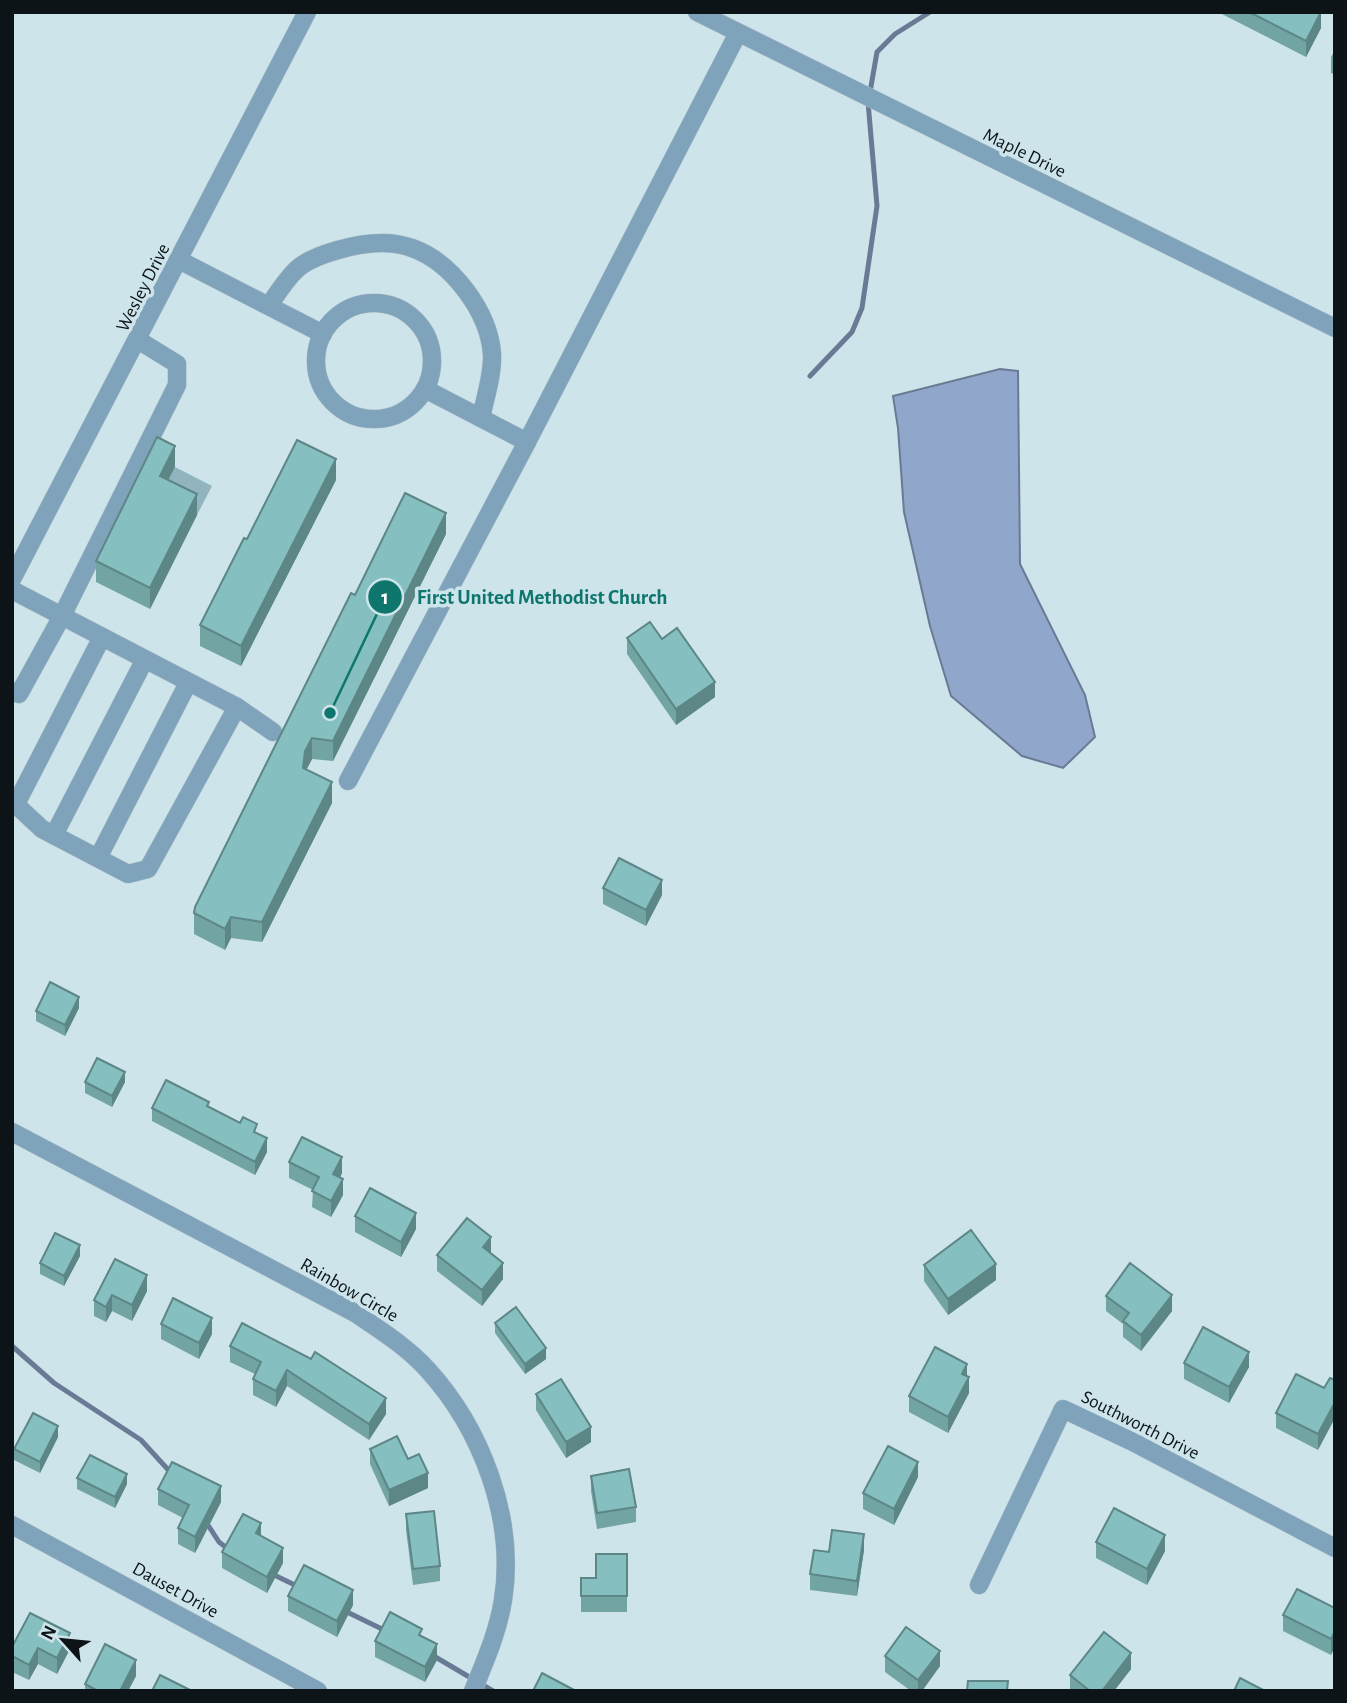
<svg xmlns="http://www.w3.org/2000/svg" width="1347" height="1703" font-family="'Alegreya Sans',sans-serif">
<rect width="100%" height="100%" fill="#cee4eb"/>
<!-- green -->
<path fill="#92b4be" d="M175,467L212,486L197,515L160,496Z"/>
<!-- water -->
<path fill="#91a6cb" stroke="#697a95" stroke-width="2" d="M1000,369L1018,371L1020,564L1085,695L1095,737L1063,768L1022,756L951,696L930,626L904,512L898,428L893,396Z"/>
<g fill="none" stroke-linecap="round" stroke-linejoin="round">
<!-- stream -->
<g stroke="#697a95" stroke-width="5">
<path d="M870,92L877,52L895,34L930,12"/>
<path d="M810,376L852,332L862,308L877,206L868,102"/>
<path d="M12,1346L54,1383L141,1440L172,1474"/>
<path d="M206,1522L219,1542L228,1549"/>
<path d="M270,1573L299,1587"/>
<path d="M345,1611L386,1631"/>
<path d="M432,1655L493,1691"/>
</g>
<!-- minor casing -->
<g stroke="#abbfc5" stroke-width="19">
<g id="minor">
<path d="M697,12L1335,328"/>
<path d="M179,260L323,334"/>
<circle cx="374" cy="361" r="58"/>
<path d="M269,305C277,294 285,281 295,271C305,260 324,254 338,250C362,243 388,239 412,248C452,262 489,312 492,354C493,375 485,398 481,418"/>
<path d="M138,340L177,364V385L62,616L237,707L273,732"/>
<path d="M425,389L527,442L738,33"/>
<path d="M12,579L307,12"/>
<path d="M12,590L62,616L19,694L12,691"/>
<path d="M348,781L527,442"/>
<path d="M12,801L42,829L128,874L148,869L237,707"/>
<path d="M16,804L102,637"/>
<path d="M54,835L144,661"/>
<path d="M98,858L188,683"/>
<path d="M12,1132L355,1313C380,1330 406,1346 427,1369C481,1428 516,1518 503,1600C498,1632 485,1661 473,1691"/>
<path d="M12,1525L318,1691"/>
<path d="M979,1585L1063,1409L1133,1442L1335,1548"/>
</g>
</g>
<!-- minor -->
<use href="#minor" stroke="#80a3bc" stroke-width="18"/>
</g>
<!-- wall -->
<g fill="#72a4a4">
<path d="M1218,12H1321V28L1306,57Z"/>
<path d="M1335,50V75L1331,73V57Z"/>
<path d="M175,467L168,480L197,515L150,609L96,582V561Z"/>
<path d="M336,480L241,666L200,646V625L247,539Z"/>
<path d="M446,534L333,761L312,759L307,769L332,803L262,942L231,938L225,950L194,934V913L355,595Z"/>
<path d="M627,638L662,639L715,697L676,725L627,654Z"/>
<path d="M603,888L662,895L646,926L603,904Z"/>
<path d="M79,1008L65,1036L36,1021V1011Z"/>
<path d="M85,1082H125L112,1107L85,1093Z"/>
<path d="M152,1108L257,1133L267,1152L255,1175L152,1121Z"/>
<path d="M289,1162L342,1173L340,1178L343,1195L331,1217L312,1207L313,1190L289,1178Z"/>
<path d="M355,1216L416,1229L401,1257L355,1232Z"/>
<path d="M491,1252L490,1253L503,1279L482,1306L437,1271V1255Z"/>
<path d="M80,1256L64,1286L40,1274V1263Z"/>
<path d="M924,1265L996,1280L948,1315L924,1281Z"/>
<path d="M147,1275V1291L132,1321L112,1311L106,1322L94,1316V1300Z"/>
<path d="M1106,1296L1172,1311L1141,1351L1123,1337V1324L1106,1311Z"/>
<path d="M495,1323L546,1359L525,1374L495,1333Z"/>
<path d="M161,1324L212,1334L199,1359L161,1339Z"/>
<path d="M230,1346L386,1414L369,1440L287,1386L276,1407L253,1395V1379L255,1374L230,1362Z"/>
<path d="M1184,1363L1249,1367L1229,1403L1184,1379Z"/>
<path d="M967,1376L969,1393L948,1433L909,1412V1396Z"/>
<path d="M1324,1388L1318,1450L1276,1428V1413Z"/>
<path d="M536,1394L591,1442L566,1458L536,1410Z"/>
<path d="M58,1437L40,1473L14,1460V1449Z"/>
<path d="M370,1449L408,1459L428,1488L389,1506L370,1464Z"/>
<path d="M591,1476L636,1507V1522L597,1529L591,1491Z"/>
<path d="M918,1477L894,1525L863,1509V1493Z"/>
<path d="M77,1478L127,1484L115,1508L77,1489Z"/>
<path d="M158,1489L221,1502L195,1553L178,1544V1528L183,1518L158,1505Z"/>
<path d="M406,1514L440,1566V1581L413,1585L406,1530Z"/>
<path d="M261,1536L283,1563L267,1593L222,1568V1552Z"/>
<path d="M1096,1542L1165,1551L1147,1585L1096,1558Z"/>
<path d="M864,1550L857,1596L810,1590V1574L829,1552Z"/>
<path d="M627,1554V1612H581V1578H596Z"/>
<path d="M288,1596L353,1605L337,1637L288,1611Z"/>
<path d="M1335,1608L1331,1655L1283,1631V1615Z"/>
<path d="M422,1637L437,1660L425,1682L375,1657V1641Z"/>
<path d="M12,1647L70,1649L57,1674L38,1664L29,1680L12,1672Z"/>
<path d="M885,1656L940,1666L922,1691H911L885,1672Z"/>
<path d="M1131,1669L1114,1691L1070,1690V1675Z"/>
<path d="M136,1676L128,1691H85V1684Z"/>
</g>
<!-- shaded-wall -->
<g fill="#5d8686">
<path d="M1321,12V28L1306,57V41Z"/>
<path d="M175,446V467L160,496V476Z"/>
<path d="M336,459V480L241,666V646Z"/>
<path d="M197,494V515L150,609V588Z"/>
<path d="M446,513V534L333,761V741Z"/>
<path d="M715,682V697L676,725V709Z"/>
<path d="M312,738V759L305,772L303,768L305,751Z"/>
<path d="M332,782V803L262,942V922Z"/>
<path d="M662,880V895L646,926V910Z"/>
<path d="M231,917V938L225,950V929Z"/>
<path d="M79,997V1008L65,1036V1025Z"/>
<path d="M125,1072V1082L112,1107V1096Z"/>
<path d="M267,1138V1152L255,1175V1162Z"/>
<path d="M342,1157V1173L333,1190V1174Z"/>
<path d="M343,1179V1195L331,1217V1201Z"/>
<path d="M416,1213V1229L401,1257V1242Z"/>
<path d="M491,1237V1252L483,1263V1247Z"/>
<path d="M80,1245V1256L64,1286V1276Z"/>
<path d="M503,1263V1279L482,1306V1290Z"/>
<path d="M996,1264V1280L948,1315V1299Z"/>
<path d="M147,1275V1291L132,1321V1305Z"/>
<path d="M112,1295V1311L106,1322V1307Z"/>
<path d="M1172,1295V1311L1141,1351V1335Z"/>
<path d="M212,1318V1334L199,1359V1343Z"/>
<path d="M546,1348V1359L525,1374V1364Z"/>
<path d="M1249,1352V1367L1229,1403V1387Z"/>
<path d="M967,1364V1380L962,1374Z"/>
<path d="M287,1370V1386L276,1407V1391Z"/>
<path d="M969,1377V1393L948,1433V1417Z"/>
<path d="M386,1398V1414L369,1440V1424Z"/>
<path d="M1335,1402V1418L1318,1450V1434Z"/>
<path d="M58,1426V1437L40,1473V1462Z"/>
<path d="M591,1427V1442L566,1458V1442Z"/>
<path d="M918,1462V1477L894,1525V1509Z"/>
<path d="M428,1473V1488L389,1506V1490Z"/>
<path d="M127,1474V1484L115,1508V1497Z"/>
<path d="M221,1486V1502L195,1553V1537Z"/>
<path d="M261,1523V1539L256,1533Z"/>
<path d="M864,1534V1550L857,1596V1581Z"/>
<path d="M1165,1535V1551L1147,1585V1569Z"/>
<path d="M283,1548V1563L267,1593V1577Z"/>
<path d="M353,1590V1605L337,1637V1621Z"/>
<path d="M1335,1631V1647L1331,1655V1639Z"/>
<path d="M70,1633V1649L57,1674V1658Z"/>
<path d="M437,1644V1660L425,1682V1667Z"/>
<path d="M38,1648V1664L29,1680V1665Z"/>
<path d="M940,1651V1666L922,1691H918V1680Z"/>
<path d="M1131,1653V1669L1114,1691H1102Z"/>
<path d="M136,1660V1676L128,1691H120Z"/>
</g>
<!-- building -->
<g fill="#85bfbf" stroke="#5d8686" stroke-width="2">
<path d="M1249,12H1321L1306,41Z"/>
<path d="M157,437L175,446L160,476L197,494L150,588L96,561Z"/>
<path d="M297,440L336,459L241,646L200,625L244,538L247,539Z"/>
<path d="M405,493L446,513L333,741L312,738L305,751L303,768L332,782L262,922L231,917L225,929L194,913L195,907L351,593L355,595Z"/>
<path d="M650,622L662,639L677,628L715,682L676,709L627,638Z"/>
<path d="M619,858L662,880L646,910L603,888Z"/>
<path d="M50,982L79,997L65,1025L36,1011Z"/>
<path d="M97,1058L125,1072L112,1096L85,1082Z"/>
<path d="M166,1080L209,1102L207,1106L240,1123L243,1117L257,1124L254,1132L267,1138L255,1162L152,1108Z"/>
<path d="M302,1137L342,1157L333,1174L343,1179L331,1201L312,1191L319,1177L289,1162Z"/>
<path d="M370,1188L416,1213L401,1242L355,1216Z"/>
<path d="M467,1218L491,1237L483,1247L503,1263L482,1290L437,1255Z"/>
<path d="M971,1230L996,1264L948,1299L924,1265Z"/>
<path d="M55,1233L80,1245L64,1276L40,1263Z"/>
<path d="M115,1259L147,1275L132,1305L112,1295L106,1307L94,1300Z"/>
<path d="M1130,1263L1172,1295L1141,1335L1123,1321L1129,1313L1106,1296Z"/>
<path d="M173,1298L212,1318L199,1343L161,1324Z"/>
<path d="M516,1307L546,1348L525,1364L495,1323Z"/>
<path d="M242,1323L311,1359L315,1352L386,1398L369,1424L287,1370L276,1391L253,1379L261,1362L230,1346Z"/>
<path d="M1203,1327L1249,1352L1229,1387L1184,1363Z"/>
<path d="M935,1347L967,1364L962,1374L969,1377L948,1417L909,1396Z"/>
<path d="M1296,1374L1324,1388L1330,1378L1335,1380V1402L1318,1434L1276,1413Z"/>
<path d="M561,1379L591,1427L566,1442L536,1394Z"/>
<path d="M33,1413L58,1426L40,1462L14,1449Z"/>
<path d="M397,1436L408,1459L419,1454L428,1473L389,1490L370,1449Z"/>
<path d="M888,1446L918,1462L894,1509L863,1493Z"/>
<path d="M90,1455L127,1474L115,1497L77,1478Z"/>
<path d="M172,1462L221,1486L195,1537L178,1528L189,1505L158,1489Z"/>
<path d="M629,1469L636,1507L597,1513L591,1476Z"/>
<path d="M1114,1508L1165,1535L1147,1569L1096,1542Z"/>
<path d="M434,1511L440,1566L413,1569L406,1514Z"/>
<path d="M243,1514L261,1523L256,1533L283,1548L267,1577L222,1552Z"/>
<path d="M832,1530L864,1534L857,1581L810,1574L814,1550L829,1552Z"/>
<path d="M596,1554H627V1596H581V1578H596Z"/>
<path d="M304,1565L353,1590L337,1621L288,1596Z"/>
<path d="M1297,1589L1335,1608V1631L1331,1639L1283,1615Z"/>
<path d="M390,1612L422,1629L419,1635L437,1644L425,1667L375,1641Z"/>
<path d="M30,1613L70,1633L57,1658L38,1648L29,1665L12,1656V1647Z"/>
<path d="M906,1627L940,1651L918,1680L885,1656Z"/>
<path d="M1104,1632L1131,1653L1102,1691H1090L1070,1675Z"/>
<path d="M105,1644L136,1660L120,1691H98L85,1684Z"/>
<path d="M542,1673L576,1691H533Z"/>
<path d="M160,1675L192,1691H152Z"/>
<path d="M1240,1678L1265,1691H1234Z"/>
<path d="M968,1681H1008L1007,1691H967Z"/>
</g>
<g text-anchor="middle" stroke-width="7" stroke-linejoin="round" paint-order="stroke">
<!-- street labels -->
<g font-size="19" fill="#0c1417" stroke="#cee4eb">
<text transform="translate(1025 152) rotate(26)" y="7">Maple Drive</text>
<text transform="translate(142 287) rotate(-63)" y="7">Wesley Drive</text>
<text transform="translate(350 1289) rotate(30)" y="7">Rainbow Circle</text>
<text transform="translate(1141 1424) rotate(27)" y="7">Southworth Drive</text>
<text transform="translate(176 1589) rotate(29)" y="7">Dauset Drive</text>
</g>
</g>
<!-- callouts -->
<path fill="none" stroke="#0f766e" stroke-width="2.5" d="M330 713L385 597"/>
<g fill="#0f766e" stroke="#cee4eb" stroke-width="2.5">
<circle cx="330" cy="713" r="7"/>
<circle cx="385" cy="597" r="18"/>
</g>
<g font-size="21" text-anchor="middle" font-weight="bold" fill="#fff">
<text x="385" y="604">1</text>
</g>
<g font-size="21" text-anchor="middle" font-weight="bold" fill="#0f766e" stroke="#cee4eb" stroke-width="7" stroke-linejoin="round" paint-order="stroke">
<text x="542" y="604">First United Methodist Church</text>
</g>
<!-- border -->
<rect width="1347" height="1703" fill="none" stroke="#0c1417" stroke-width="28"/>
<!-- north arrow -->
<g transform="translate(63 1640) rotate(297)" stroke="#cee4eb" stroke-width="5" paint-order="stroke">
<path d="M0-5L12 26L0 18L-12 26Z" fill="#0c1417"/>
<text y="-10" font-size="19" font-weight="bold" text-anchor="middle" fill="#0c1417">N</text>
</g>
</svg>
